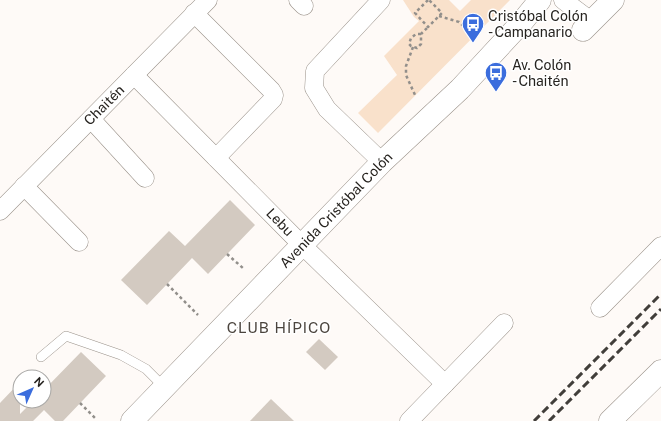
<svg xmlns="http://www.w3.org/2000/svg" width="661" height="421" font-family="'Public Sans',sans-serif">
<rect width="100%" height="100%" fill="#fefaf7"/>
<!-- green -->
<path fill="#f9e1cb" d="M403,0H449L460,11L471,0H510L378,133L358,113L397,75L384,56L419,21L414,17Z"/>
<!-- building -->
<g fill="#d3cac1">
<path d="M230,200L255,225L208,274L192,258L147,305L121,280L169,231L185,246Z"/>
<path d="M319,339L338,357L325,370L306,352Z"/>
<path d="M81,352L106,376L63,421H55L44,410L33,421H0V403L20,382V414L33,401H44V390Z"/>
<path d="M271,399L294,421H250Z"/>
</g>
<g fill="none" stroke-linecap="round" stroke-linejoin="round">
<!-- lane casing -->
<g stroke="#9a928a" stroke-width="10">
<path id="lane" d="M41,357L66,336L121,355L146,369L165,388"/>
</g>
<!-- street casing -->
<g stroke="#9a928a" stroke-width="19">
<g id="street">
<path d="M298,0L304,6"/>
<path d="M381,0L315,71L314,88L327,109L382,162"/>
<path d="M563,0L591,21"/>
<path d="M194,13L271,90L274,95L273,99L216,158"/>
<path d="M134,75L302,245L445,384"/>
<path d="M91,119L145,178"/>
<path d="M24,186L79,242"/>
<path d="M0,211L208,0"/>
<path d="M600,308L661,246"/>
<path d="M409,421L504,323"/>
</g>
</g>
<!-- secondary casing -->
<g stroke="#9a928a" stroke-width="23">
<path id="secondary" d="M610,421L661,371"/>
</g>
<!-- primary casing -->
<g stroke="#9a928a" stroke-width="23">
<g id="primary">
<path d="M583,30L613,0"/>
<path d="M132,421L382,162L460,89L522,22L540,0"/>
</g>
</g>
<!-- path -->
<g stroke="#928f8b" stroke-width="2.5" stroke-dasharray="3 3" stroke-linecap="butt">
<path d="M428,0L415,13L428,27L442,13L429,0"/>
<path d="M439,16L459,22L474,36"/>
<path d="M421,34H416L411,38L409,44L411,46L417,48L421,44V34L428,27"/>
<path d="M413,47L406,66V75L415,95"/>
<path d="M227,254L244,269"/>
<path d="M167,284L198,315"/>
<path d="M80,403L96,419"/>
</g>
<!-- lane -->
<use href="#lane" stroke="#fff" stroke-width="9"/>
<!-- street -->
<use href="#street" stroke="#fff" stroke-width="18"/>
<!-- secondary -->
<use href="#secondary" stroke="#fff" stroke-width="22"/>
<!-- primary -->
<use href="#primary" stroke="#fff" stroke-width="22"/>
<!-- rail -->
<g stroke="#413e3a" stroke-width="3" stroke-dasharray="8 4" stroke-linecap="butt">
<path d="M534,421L661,294"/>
<path d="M549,421L661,309"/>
</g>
</g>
<!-- icons -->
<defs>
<g id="bus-pin" transform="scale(1.15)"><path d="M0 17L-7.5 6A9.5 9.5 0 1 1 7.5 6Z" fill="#3b6ddd" stroke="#fff"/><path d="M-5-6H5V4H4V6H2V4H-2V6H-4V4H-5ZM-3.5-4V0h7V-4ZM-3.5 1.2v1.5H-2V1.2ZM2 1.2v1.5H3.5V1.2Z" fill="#fff"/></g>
</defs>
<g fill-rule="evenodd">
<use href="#bus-pin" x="473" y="24"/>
<use href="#bus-pin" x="496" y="73"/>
</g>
<g text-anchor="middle" stroke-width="3" stroke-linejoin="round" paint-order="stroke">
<!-- poi labels -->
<g font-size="14" fill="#26231f" stroke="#fff" text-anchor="start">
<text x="488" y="21">Cristóbal Colón<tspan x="488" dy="16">- Campanario</tspan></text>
<text x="512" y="70">Av. Colón<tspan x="512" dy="16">- Chaitén</tspan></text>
</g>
<!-- street labels -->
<g font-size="14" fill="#26231f" stroke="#fff">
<text transform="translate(104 105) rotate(-45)" y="5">Chaitén</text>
<text transform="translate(336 210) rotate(-46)" y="5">Avenida Cristóbal Colón</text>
<text transform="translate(280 222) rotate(46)" y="5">Lebu</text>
</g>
<!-- neighbourhood labels -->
<g font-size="15" letter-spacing="1" fill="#4b443d" stroke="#fff">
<text x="279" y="333">CLUB HÍPICO</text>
</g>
</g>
<!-- north arrow -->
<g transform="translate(32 389) rotate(45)"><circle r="19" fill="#ffffff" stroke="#a8a7a5"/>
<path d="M0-3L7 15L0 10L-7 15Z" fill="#3b6ddd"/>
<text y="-6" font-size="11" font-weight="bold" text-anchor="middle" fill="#26231f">N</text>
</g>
</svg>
